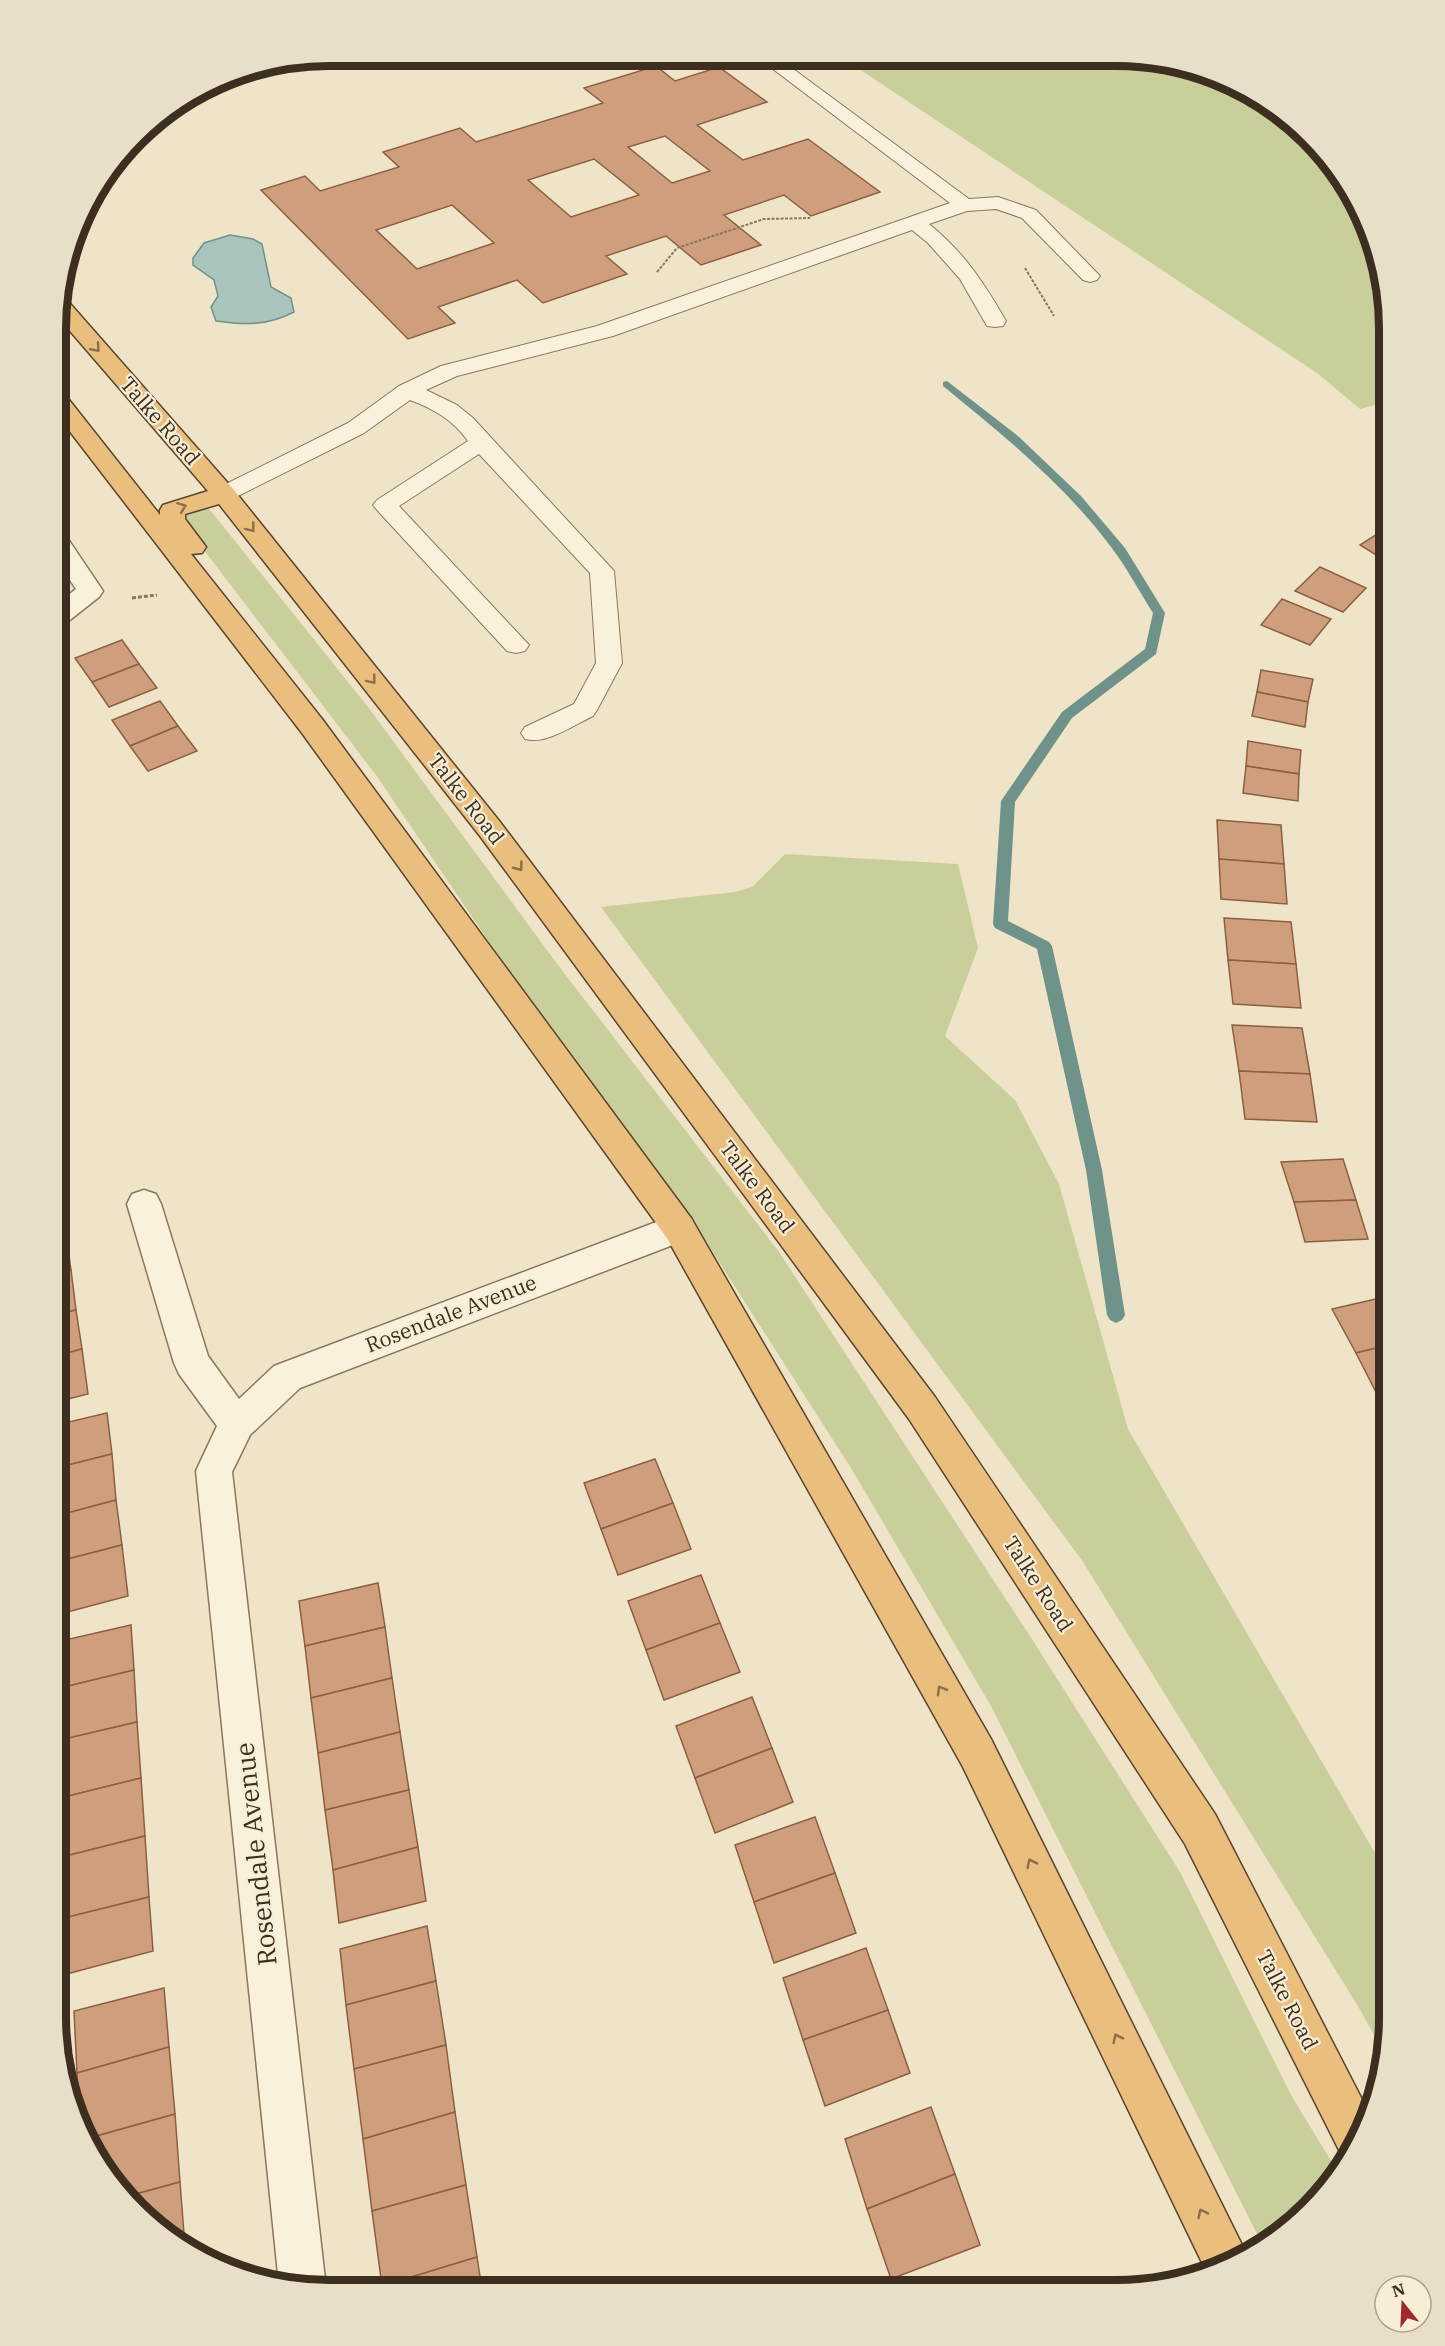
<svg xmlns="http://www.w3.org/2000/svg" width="1445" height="2346" font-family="'IBM Plex Serif',serif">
<rect width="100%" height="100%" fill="#f0e4c8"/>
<!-- green -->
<g fill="#c9cf9b">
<path d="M841,57L1152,58L1221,76L1283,112L1333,163L1369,224L1389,329V401L1360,409L1317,373Z"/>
<path d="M206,505L368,707L558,965L779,1252L1028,1633L1180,1872L1291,2095L1339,2174L1333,2183L1282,2234L1263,2246L991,1706L851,1468L691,1218L506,967L376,775L177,515Z"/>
<path d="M785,854L958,864L978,948L945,1036L1015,1100L1059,1184L1128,1429L1389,1877V2036L1385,2055L1359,2008L1083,1562L601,907L735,892L752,887Z"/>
</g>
<!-- water -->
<path fill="#a9c4bc" stroke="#6f938a" stroke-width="1.5" d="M230,235L253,239L262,244L271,287L291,298L294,312C267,326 245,325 216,321L211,307L218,296L214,280L193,265V258L204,243Z"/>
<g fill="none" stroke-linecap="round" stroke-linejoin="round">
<!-- stream -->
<path fill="#6f938a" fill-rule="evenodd" d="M947,381L1018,436L1081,496L1125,548L1165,613L1156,654L1072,718L1015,802L1008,921L1049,942L1052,946L1102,1170L1125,1315L1122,1320L1116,1323L1110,1320L1107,1315L1086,1170L1037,949L995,928L993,924L1001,801L1062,712L1145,649L1153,613C1139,591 1127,568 1111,547C1065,485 1003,435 943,386V382Z"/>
</g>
<!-- building -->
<g fill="#cf9f7d" stroke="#8d5f41" stroke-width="1.5" fill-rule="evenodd">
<path d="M656,66L675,81L719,67L767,102L697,125L743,160L808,139L880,192L811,216L784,195L724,215L761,245L701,265L666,236L606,256L627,274L543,303L517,280L438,307L455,323L408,339L261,190L305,176L320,191L399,167L383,152L460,128L476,142L603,103L584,88ZM665,136L710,171L672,183L628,147ZM594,159L639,195L571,217L528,180ZM452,205L494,243L417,269L376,230Z"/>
<path d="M1380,532L1389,537V563L1360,545Z"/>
<path d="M1320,567L1366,588L1343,612L1295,591Z"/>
<path d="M1282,599L1331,619L1310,645L1261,625Z"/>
<path d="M122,640L139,664L92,682L75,658Z"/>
<path d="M139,664L157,688L109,707L92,682Z"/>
<path d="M1261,670L1313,679L1308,702L1257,692Z"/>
<path d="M1257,692L1308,702L1305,727L1252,716Z"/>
<path d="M160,701L178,726L130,746L112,720Z"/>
<path d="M178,726L197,751L148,771L130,746Z"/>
<path d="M1248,741L1301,750L1299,774L1246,766Z"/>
<path d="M1246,766L1299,774L1298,801L1243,793Z"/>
<path d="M1217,820L1281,825L1284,864L1219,859Z"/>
<path d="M1219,859L1284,864L1287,904L1221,899Z"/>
<path d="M1224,918L1291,922L1296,964L1228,960Z"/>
<path d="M1228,960L1296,964L1301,1008L1233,1004Z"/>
<path d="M1232,1025L1302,1028L1310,1074L1239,1071Z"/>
<path d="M1239,1071L1310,1074L1317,1122L1245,1119Z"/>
<path d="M1343,1159L1356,1200L1294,1202L1281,1162Z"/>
<path d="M1356,1200L1368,1239L1305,1242L1294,1202Z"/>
<path d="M66,1234L71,1270L56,1274L57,1236Z"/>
<path d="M71,1270L76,1310L56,1315V1274Z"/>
<path d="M1389,1296V1345L1356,1353L1332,1309Z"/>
<path d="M76,1310L82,1349L56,1356V1315Z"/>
<path d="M1389,1345V1393L1378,1396L1356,1353Z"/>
<path d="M82,1349L88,1394L56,1402V1356Z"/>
<path d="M107,1413L112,1454L56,1468V1425Z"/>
<path d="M112,1454L116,1500L56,1516V1468Z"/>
<path d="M655,1459L673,1503L601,1529L584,1483Z"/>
<path d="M116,1500L122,1545L56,1562V1516Z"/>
<path d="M673,1503L691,1549L618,1575L601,1529Z"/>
<path d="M122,1545L128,1596L56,1615V1562Z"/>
<path d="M701,1575L720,1623L646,1650L628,1601Z"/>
<path d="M378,1583L385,1627L305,1646L299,1601Z"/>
<path d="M720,1623L740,1672L664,1700L646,1650Z"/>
<path d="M131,1625L134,1670L56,1689V1642Z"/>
<path d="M385,1627L392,1678L311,1698L305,1646Z"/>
<path d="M134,1670L137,1722L56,1741V1689Z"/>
<path d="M392,1678L400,1732L318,1753L311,1698Z"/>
<path d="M752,1697L772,1748L695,1778L676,1726Z"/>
<path d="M137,1722L141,1778L56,1799V1741Z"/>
<path d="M400,1732L409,1790L325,1810L318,1753Z"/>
<path d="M772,1748L793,1802L715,1833L695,1778Z"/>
<path d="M141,1778L145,1836L58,1858L56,1799Z"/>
<path d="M409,1790L418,1847L333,1870L325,1810Z"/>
<path d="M815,1817L835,1873L754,1902L735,1845Z"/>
<path d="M145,1836L149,1897L60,1919L58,1858Z"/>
<path d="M418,1847L426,1901L339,1923L333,1870Z"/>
<path d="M835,1873L856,1933L774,1963L754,1902Z"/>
<path d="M149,1897L153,1951L63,1975L60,1919Z"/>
<path d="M427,1926L436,1981L346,2005L340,1949Z"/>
<path d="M866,1948L888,2010L803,2040L783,1978Z"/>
<path d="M436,1981L446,2045L354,2069L346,2005Z"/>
<path d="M164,1988L169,2047L77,2073L74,2011Z"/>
<path d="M888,2010L910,2073L825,2106L803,2040Z"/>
<path d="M446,2045L455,2112L363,2139L354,2069Z"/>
<path d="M169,2047L175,2114L86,2139L80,2128L77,2073Z"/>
<path d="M931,2107L955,2174L867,2209L845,2139Z"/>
<path d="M455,2112L466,2185L372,2211L363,2139Z"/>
<path d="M175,2114L180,2182L125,2197L112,2184L86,2139Z"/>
<path d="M955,2174L980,2245L891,2279L867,2209Z"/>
<path d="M180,2182L185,2247L163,2234L125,2197Z"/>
<path d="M466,2185L477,2257L382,2286L372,2211Z"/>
<path d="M477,2257L482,2289L382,2288V2286Z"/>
</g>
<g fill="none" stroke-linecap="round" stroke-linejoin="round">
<!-- service casing -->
<g stroke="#8d765c" stroke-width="2">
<path id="service" d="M757,57H777L969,199L998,197L1036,210L1100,276L1097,280L1090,282L1083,280L1022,218L996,209L967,211L929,224C964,252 984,283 1006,321L1003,326L995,327L987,326L960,279L928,243L912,230L613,336L457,376L426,390L457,405L473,418L614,571L622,663L597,710L593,716C574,725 546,745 525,739L521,733L525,727L574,704L596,663L590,573L479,454L399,506L529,645L525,651L516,653L507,651L377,510L373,505L377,500L468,441C453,420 434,409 410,400L364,433L232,499L224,501L216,499L212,494L216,489L348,423L399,386L441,366L597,326L950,203Z"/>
</g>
<!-- minor casing -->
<g stroke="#8d765c" stroke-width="3">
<g id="minor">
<path d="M57,534L66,536L103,591L99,597L66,623L57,625V604L76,589L57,561Z"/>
<path d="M144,1190L156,1194L161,1204L208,1356L239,1399L274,1366L667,1218L679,1214L691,1218L696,1228L691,1238L300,1388L250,1435L232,1472L326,2288H293L279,2284L196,1471L217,1426L179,1374L174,1363L127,1204L132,1194Z"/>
</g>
</g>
<!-- trunk casing -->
<g stroke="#5b4430" stroke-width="3">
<path id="trunk" d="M58,297L66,299L233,489L500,822L935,1397L1215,1814L1370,2115L1348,2157L1341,2154L1185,1844L909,1419L480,836L219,504L185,514V519L206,547L202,553L191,554L322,719L691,1218L991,1739L1247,2255L1221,2270L1207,2273L963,1767L667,1238L302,733L58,416V394L66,396L160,515V510L163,505L208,491L58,317Z"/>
</g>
<!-- path-far1 -->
<g stroke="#8d765c" stroke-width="2" stroke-dasharray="3 1.5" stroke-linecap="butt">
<path d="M1025,268L1054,316"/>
<path d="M657,272L677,248L764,219L810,218"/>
</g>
<!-- path -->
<path stroke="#8d765c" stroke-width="3" stroke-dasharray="4 2" stroke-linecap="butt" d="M132,598L157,595"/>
<!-- service -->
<use href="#service" fill="#faf1dc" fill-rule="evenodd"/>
<!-- minor -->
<use href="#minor" fill="#faf1dc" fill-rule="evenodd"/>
<!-- trunk -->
<use href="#trunk" fill="#eabe7c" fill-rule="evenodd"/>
</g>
<!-- one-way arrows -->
<defs><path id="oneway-chevron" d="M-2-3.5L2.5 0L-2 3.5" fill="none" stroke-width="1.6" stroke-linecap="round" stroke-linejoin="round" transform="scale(1.5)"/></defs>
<g stroke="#8b6f49">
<use href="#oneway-chevron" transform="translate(96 348) rotate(49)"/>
<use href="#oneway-chevron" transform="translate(182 507) rotate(-21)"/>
<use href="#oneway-chevron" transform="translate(251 528) rotate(52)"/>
<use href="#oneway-chevron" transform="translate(372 680) rotate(52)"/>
<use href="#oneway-chevron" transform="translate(519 867) rotate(53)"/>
<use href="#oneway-chevron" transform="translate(941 1690) rotate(-120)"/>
<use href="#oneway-chevron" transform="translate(1031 1863) rotate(-116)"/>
<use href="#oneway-chevron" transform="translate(1117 2038) rotate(-116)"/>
<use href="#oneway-chevron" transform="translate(1202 2213) rotate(-116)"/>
</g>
<g text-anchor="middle" stroke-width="4.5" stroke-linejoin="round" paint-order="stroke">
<!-- street labels -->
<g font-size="21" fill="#3d2e20" stroke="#f7eed8">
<text transform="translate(160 421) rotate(49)" y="7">Talke Road</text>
<text transform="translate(466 799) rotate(52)" y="7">Talke Road</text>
<text transform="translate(757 1187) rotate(53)" y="7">Talke Road</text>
<text transform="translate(451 1314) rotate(-21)" y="7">Rosendale Avenue</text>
<text transform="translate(1038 1584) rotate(57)" y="7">Talke Road</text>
<text transform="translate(1287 2000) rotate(63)" y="7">Talke Road</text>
</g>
<!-- near-street labels -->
<g font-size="26" fill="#3d2e20" stroke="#f7eed8">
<text transform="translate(256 1854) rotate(-96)" y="9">Rosendale Avenue</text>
</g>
</g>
<!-- crop -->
<path d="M0 0H1445V2346H0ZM329 66H1116A263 263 0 0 1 1379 329V2017A263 263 0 0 1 1116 2280H329A263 263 0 0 1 66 2017V329A263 263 0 0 1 329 66Z" fill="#e8dfc9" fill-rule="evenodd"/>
<path fill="none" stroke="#3d2e20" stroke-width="8" d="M329 66H1116A263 263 0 0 1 1379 329V2017A263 263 0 0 1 1116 2280H329A263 263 0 0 1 66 2017V329A263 263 0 0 1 329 66Z"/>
<!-- north arrow -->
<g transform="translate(1403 2304) rotate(342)"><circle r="28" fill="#f7eed8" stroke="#ada18e" stroke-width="1.5"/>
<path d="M0-4.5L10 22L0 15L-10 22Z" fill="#9e2a2b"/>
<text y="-9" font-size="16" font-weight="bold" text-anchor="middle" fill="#3d2e20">N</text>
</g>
</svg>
